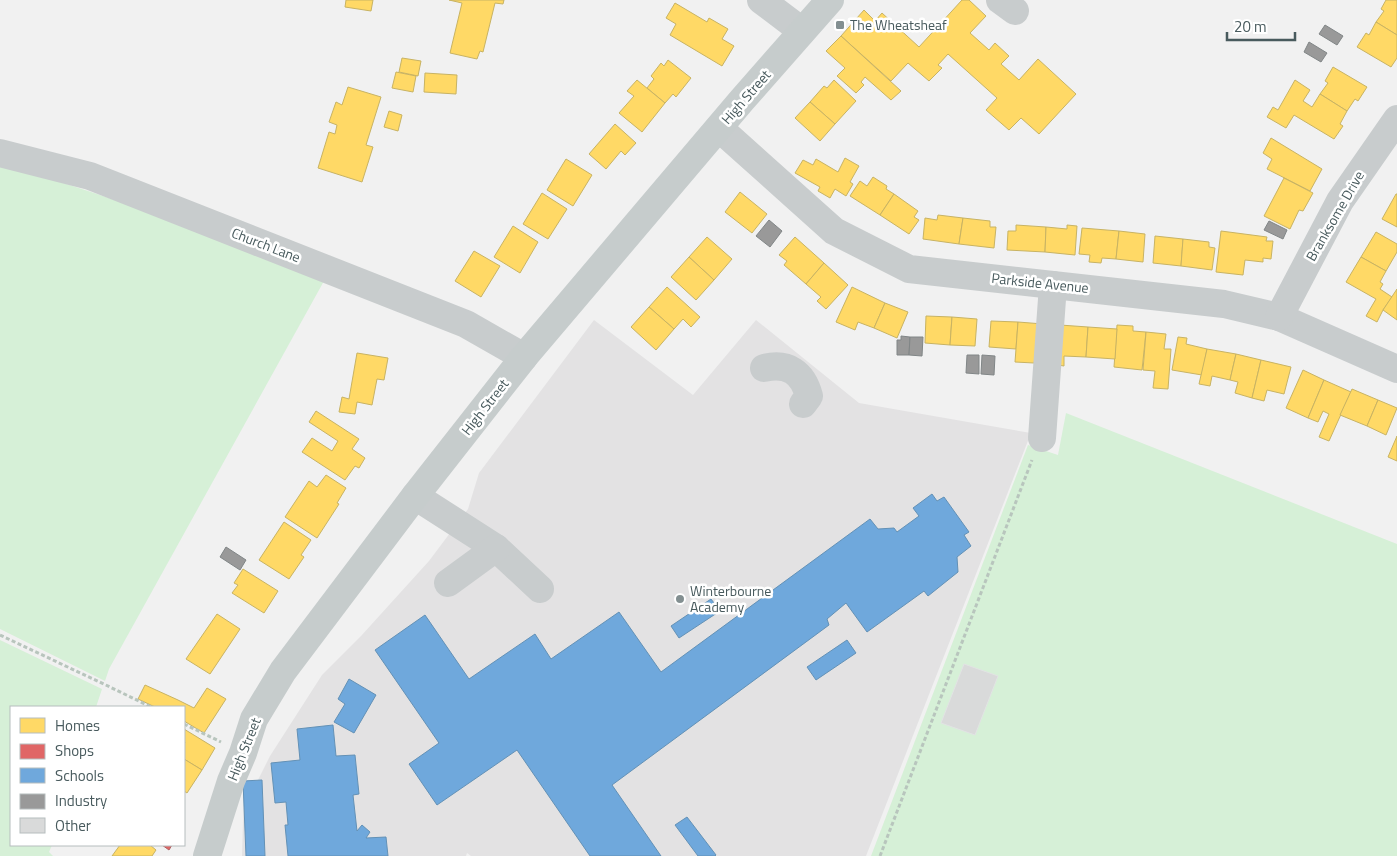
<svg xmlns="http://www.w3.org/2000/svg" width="1397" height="856" font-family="'Titillium Web',sans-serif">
<rect width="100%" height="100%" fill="#f1f1f1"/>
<!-- education -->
<path fill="#e3e2e3" d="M594,320L693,395L756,320L859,403L1031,433L866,856H471L467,853L466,856H242L244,786L258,780L270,756L322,675L361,636L429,561L468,509L479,473Z"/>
<!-- green -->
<g fill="#d6f0d7">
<path d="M0,165C111,193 217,239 324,281L109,669L105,681L0,629Z"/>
<path d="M1066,413L1397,544V856H871L1028,445L1058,455Z"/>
<path d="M0,640L102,689L96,707H11V845H52L49,852L53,856H0Z"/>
</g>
<!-- homes -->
<g fill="#ffd966" stroke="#c8b363">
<path d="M346,0H373L371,11L345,7Z"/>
<path d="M449,0H504L503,4L495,3L483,52L480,51L477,59L450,53L462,3Z"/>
<path d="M962,0H969L986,16L970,33L989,50L995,43L1009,56L1001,64L1019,80L1038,59L1076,94L1039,134L1021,118L1009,130L986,110L997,98L948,54L938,65L942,68L929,81L908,63L891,81L841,36L864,10L875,21L882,13L919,47Z"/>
<path d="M1386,0H1397V35L1376,22L1384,11L1381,9Z"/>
<path d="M675,3L707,22L709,18L728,29L722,39L734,46L722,66L670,35L676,24L666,18Z"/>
<path d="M1376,22L1397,35V58L1391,67L1357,47L1366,33L1369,35Z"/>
<path d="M841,36L901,91L891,100L865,77L861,82L864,85L856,93L837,76L845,68L826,51Z"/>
<path d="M402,58L421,61L418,76L399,72Z"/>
<path d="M668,60L691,78L676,97L673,94L665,103L647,88L654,79L651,76L661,63L664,66Z"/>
<path d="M1333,67L1367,87L1358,101L1355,99L1347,111L1320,94L1328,83L1325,81Z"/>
<path d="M396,72L416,76L413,92L392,88Z"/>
<path d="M425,73L457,75L456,94L424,92Z"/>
<path d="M637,80L665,103L642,132L619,113L634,96L627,91Z"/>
<path d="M834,80L856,101L835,124L810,102L824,86L827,88Z"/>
<path d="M1295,80L1310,90L1303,101L1312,107L1320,94L1347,111L1340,124L1343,126L1334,139L1294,115L1286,128L1267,117L1273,107L1278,110Z"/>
<path d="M348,87L381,97L366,145L373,147L362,182L318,168L329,132L335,134L337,125L329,122L336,102L342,105Z"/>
<path d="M810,102L835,124L820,141L795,118Z"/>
<path d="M389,111L402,115L398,131L384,127Z"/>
<path d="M615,124L636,143L625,155L621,151L606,169L589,154Z"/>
<path d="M1271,138L1322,169L1310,191L1267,169L1272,159L1263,153Z"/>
<path d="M845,158L859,166L850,182L853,184L846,196L835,189L830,198L818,191L820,187L795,173L803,160L813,165L816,159L838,172Z"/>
<path d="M566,159L592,175L573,206L547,190Z"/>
<path d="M873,177L887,186L886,189L894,194L880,215L850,196L860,181L867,186Z"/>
<path d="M1284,178L1313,193L1303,211L1299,210L1290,229L1264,216Z"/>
<path d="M740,192L767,214L752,233L725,212Z"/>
<path d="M542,193L567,209L548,239L523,224Z"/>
<path d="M894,194L918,211L914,217L919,220L909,234L880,215Z"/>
<path d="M1396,194H1397V227L1382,219Z"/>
<path d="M938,215L963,218L959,244L923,239L925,218L937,220Z"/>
<path d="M963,218L990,221V227H996L994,248L959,244Z"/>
<path d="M1016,225L1046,227L1045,252L1007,250L1008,231H1016Z"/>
<path d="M1067,225L1077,226L1075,255L1045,252L1046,227L1067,229Z"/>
<path d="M513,226L538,242L520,273L494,257Z"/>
<path d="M1082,228L1119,231L1116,259L1102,258L1101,263L1089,262L1090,255L1079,254Z"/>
<path d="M1119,231L1145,234L1143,262L1116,259Z"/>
<path d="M1221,231L1267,237L1266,241H1273L1271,259L1263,258V262L1245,260L1243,275L1216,272Z"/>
<path d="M1376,232L1397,244V252L1386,271L1361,257Z"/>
<path d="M1155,236L1183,239L1181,266L1153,263Z"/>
<path d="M707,237L732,259L714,280L689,257Z"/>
<path d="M795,237L824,263L806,284L784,265L787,261L779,255Z"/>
<path d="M1183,239L1209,242V247L1215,248L1212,270L1181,266Z"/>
<path d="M474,251L500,266L481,297L455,281Z"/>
<path d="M689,257L714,280L696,300L671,277Z"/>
<path d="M1361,257L1386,271L1380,282L1383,284L1380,289L1392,297L1383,310L1377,322L1366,316L1376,299L1346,282Z"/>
<path d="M824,263L848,285L826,309L817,301L821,297L806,284Z"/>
<path d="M667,287L700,317L691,327L683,319L674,329L649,307Z"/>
<path d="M852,287L885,303L874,328L858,322L855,330L836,322Z"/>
<path d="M1397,289V320L1383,310Z"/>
<path d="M885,303L908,312L897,338L874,328Z"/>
<path d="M649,307L674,329L656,350L631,327Z"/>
<path d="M926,316L952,317L950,345L925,343Z"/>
<path d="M952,317L977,319L975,346L950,345Z"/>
<path d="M991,321L1018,322L1016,349L989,347Z"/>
<path d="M1018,322L1043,324L1034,363L1015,362Z"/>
<path d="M1060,325L1088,327L1086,357L1064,356V366L1058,365Z"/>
<path d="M1117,325L1133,326V331L1146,332L1142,370L1114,367Z"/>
<path d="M1088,327L1117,329L1115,359L1086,357Z"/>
<path d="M1146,332L1166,334L1164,349H1171L1168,389L1153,388L1155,371L1143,370Z"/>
<path d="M1178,337L1187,338L1186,344L1207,349L1202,375L1172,370Z"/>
<path d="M1207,349L1236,354L1230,380L1212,376L1210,386L1199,384Z"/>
<path d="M357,353L388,358L384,380L377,379L372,405L357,402L355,414L339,412L342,397L349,399Z"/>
<path d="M1236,354L1261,360L1252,398L1235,393L1238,382L1230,380Z"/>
<path d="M1261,360L1291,367L1284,394L1267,390L1264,401L1252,398Z"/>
<path d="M1303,370L1324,380L1308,418L1286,408Z"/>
<path d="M1324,380L1351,392L1329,441L1319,437L1329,414L1323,411L1318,422L1308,418Z"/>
<path d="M1352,389L1378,400L1367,426L1340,415Z"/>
<path d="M1378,400L1397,408L1386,435L1367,426Z"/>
<path d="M316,411L359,439L352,449L365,458L359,468L355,466L345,480L302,452L312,438L332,451L338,441L309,422Z"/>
<path d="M1397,436V461L1388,457Z"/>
<path d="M326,475L346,488L337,503L339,504L317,538L285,517L309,481L317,487Z"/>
<path d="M284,522L311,540L301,555L304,557L289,579L259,560Z"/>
<path d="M243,569L278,591L264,613L232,593L238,585L234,583Z"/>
<path d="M217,614L240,629L210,674L186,659Z"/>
<path d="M145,685L178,700L194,708L207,688L226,699L204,733L184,721V707H155L138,699Z"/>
<path d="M184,729L215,748L202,770L184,759V745L185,742H184Z"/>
<path d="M184,759L202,770L187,793L184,791Z"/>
<path d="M120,845H150L156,850L152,856H112Z"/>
</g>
<!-- shops -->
<path fill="#e06666" stroke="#b26263" d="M162,845H172L169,850Z"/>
<!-- schools -->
<g fill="#6fa8dc" stroke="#6391b6">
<path d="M932,494L937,501L944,497L969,532L964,535L971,546L957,557L958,572L928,596L924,591L867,632L846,603L827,619L829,625L612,785L661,856H590L517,750L437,805L409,764L439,743L375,650L425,615L469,679L535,634L551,659L619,612L661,672L870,519L878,529L894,528L897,532L919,516L913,508Z"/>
<path d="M711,599L720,611L679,638L671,626Z"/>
<path d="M847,640L856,653L816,680L807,667Z"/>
<path d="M349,679L376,695L354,733L334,722L345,704L338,699Z"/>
<path d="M333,725L336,756L355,755L359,794L353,795L357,831L362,825L370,832L366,838L386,837L388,856H288L285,825H288L286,802L275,803L271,763L300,760L297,729Z"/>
<path d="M262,780L265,856H246L243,781Z"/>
<path d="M687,817L716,855L715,856H698L675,825Z"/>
</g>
<!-- industry -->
<g fill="#999" stroke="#818687">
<path d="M1325,25L1343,36L1337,45L1319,34Z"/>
<path d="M1309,42L1327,53L1321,62L1304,52Z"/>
<path d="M769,220L782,231L770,247L756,236Z"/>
<path d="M1269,221L1287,230L1283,239L1264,230Z"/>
<path d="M901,336L910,337L909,355H897V340H901Z"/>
<path d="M910,337H923L922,356L909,355Z"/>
<path d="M967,355H979V374L966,373Z"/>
<path d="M982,355L995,356L994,375L981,374Z"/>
<path d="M226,547L246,560L240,570L220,557Z"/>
</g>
<!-- building -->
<path fill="#d9dada" stroke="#e2e3e4" d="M964,664L998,676L975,735L941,723Z"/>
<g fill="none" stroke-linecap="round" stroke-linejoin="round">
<!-- path -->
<g stroke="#b8c5bd" stroke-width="3" stroke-dasharray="4 2.5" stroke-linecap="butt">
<path d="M0,635L110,687L151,707"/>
<path d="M184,724L221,742"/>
<path d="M880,856L1032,460"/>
</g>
<!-- minor -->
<g stroke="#c8cccd" stroke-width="28">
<path d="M761,0L802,31"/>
<path d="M1000,0L1015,11"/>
<path d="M719,128L834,231L909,269L1224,304L1279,317L1397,369"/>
<path d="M0,153L90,176L466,324L524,357"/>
<path d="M1279,317L1340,201L1397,119"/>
<path d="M764,368C788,362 803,373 809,396L803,404"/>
<path d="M1042,438L1053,285"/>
<path d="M415,496L496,548L540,589"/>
<path d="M448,583L496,548"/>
</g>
<!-- major -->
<path stroke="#c6cccc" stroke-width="28" d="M207,856L231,781L243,753L254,719L283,671L415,496L524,357L742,100L830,0"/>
</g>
<!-- markers -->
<g fill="#838f91" stroke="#fff" stroke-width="2">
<rect x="835" y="20" width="10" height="10" rx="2.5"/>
<circle cx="680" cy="599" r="5"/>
</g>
<g text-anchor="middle" stroke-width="5" stroke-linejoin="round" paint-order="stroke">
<!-- poi labels -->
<g font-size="14" fill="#485a5d" stroke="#fff" text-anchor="start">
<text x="850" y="30">The Wheatsheaf</text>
<text x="690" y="596">Winterbourne<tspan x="690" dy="16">Academy</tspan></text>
</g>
<!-- street labels -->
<g font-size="14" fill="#485a5d" stroke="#fff">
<text transform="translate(746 97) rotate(-49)" y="5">High Street</text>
<text transform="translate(1335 216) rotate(-60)" y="5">Branksome Drive</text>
<text transform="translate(266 245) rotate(21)" y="5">Church Lane</text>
<text transform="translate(1040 283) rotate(6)" y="5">Parkside Avenue</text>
<text transform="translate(485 407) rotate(-52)" y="5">High Street</text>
<text transform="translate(244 749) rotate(-68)" y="5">High Street</text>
</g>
</g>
<!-- legend -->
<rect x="10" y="706" width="175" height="140" fill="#ffffff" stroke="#b6bdbe"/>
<rect x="20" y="718" width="25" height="15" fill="#ffd966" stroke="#b6bdbe"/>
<text x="55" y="731" font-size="15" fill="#485a5d">Homes</text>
<rect x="20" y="744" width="25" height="15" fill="#e06666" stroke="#b6bdbe"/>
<text x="55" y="756" font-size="15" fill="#485a5d">Shops</text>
<rect x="20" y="768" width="25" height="15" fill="#6fa8dc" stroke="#b6bdbe"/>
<text x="55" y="781" font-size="15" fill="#485a5d">Schools</text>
<rect x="20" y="794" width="25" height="15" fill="#999999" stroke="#b6bdbe"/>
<text x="55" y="806" font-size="15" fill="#485a5d">Industry</text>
<rect x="20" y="818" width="25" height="15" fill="#d9dada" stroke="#b6bdbe"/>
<text x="55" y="831" font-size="15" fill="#485a5d">Other</text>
<!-- scale -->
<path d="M1227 32v8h68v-8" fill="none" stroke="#485a5d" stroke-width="2.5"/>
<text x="1234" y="32" font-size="15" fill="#485a5d" stroke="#ffffff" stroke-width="4" paint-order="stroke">20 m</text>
</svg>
